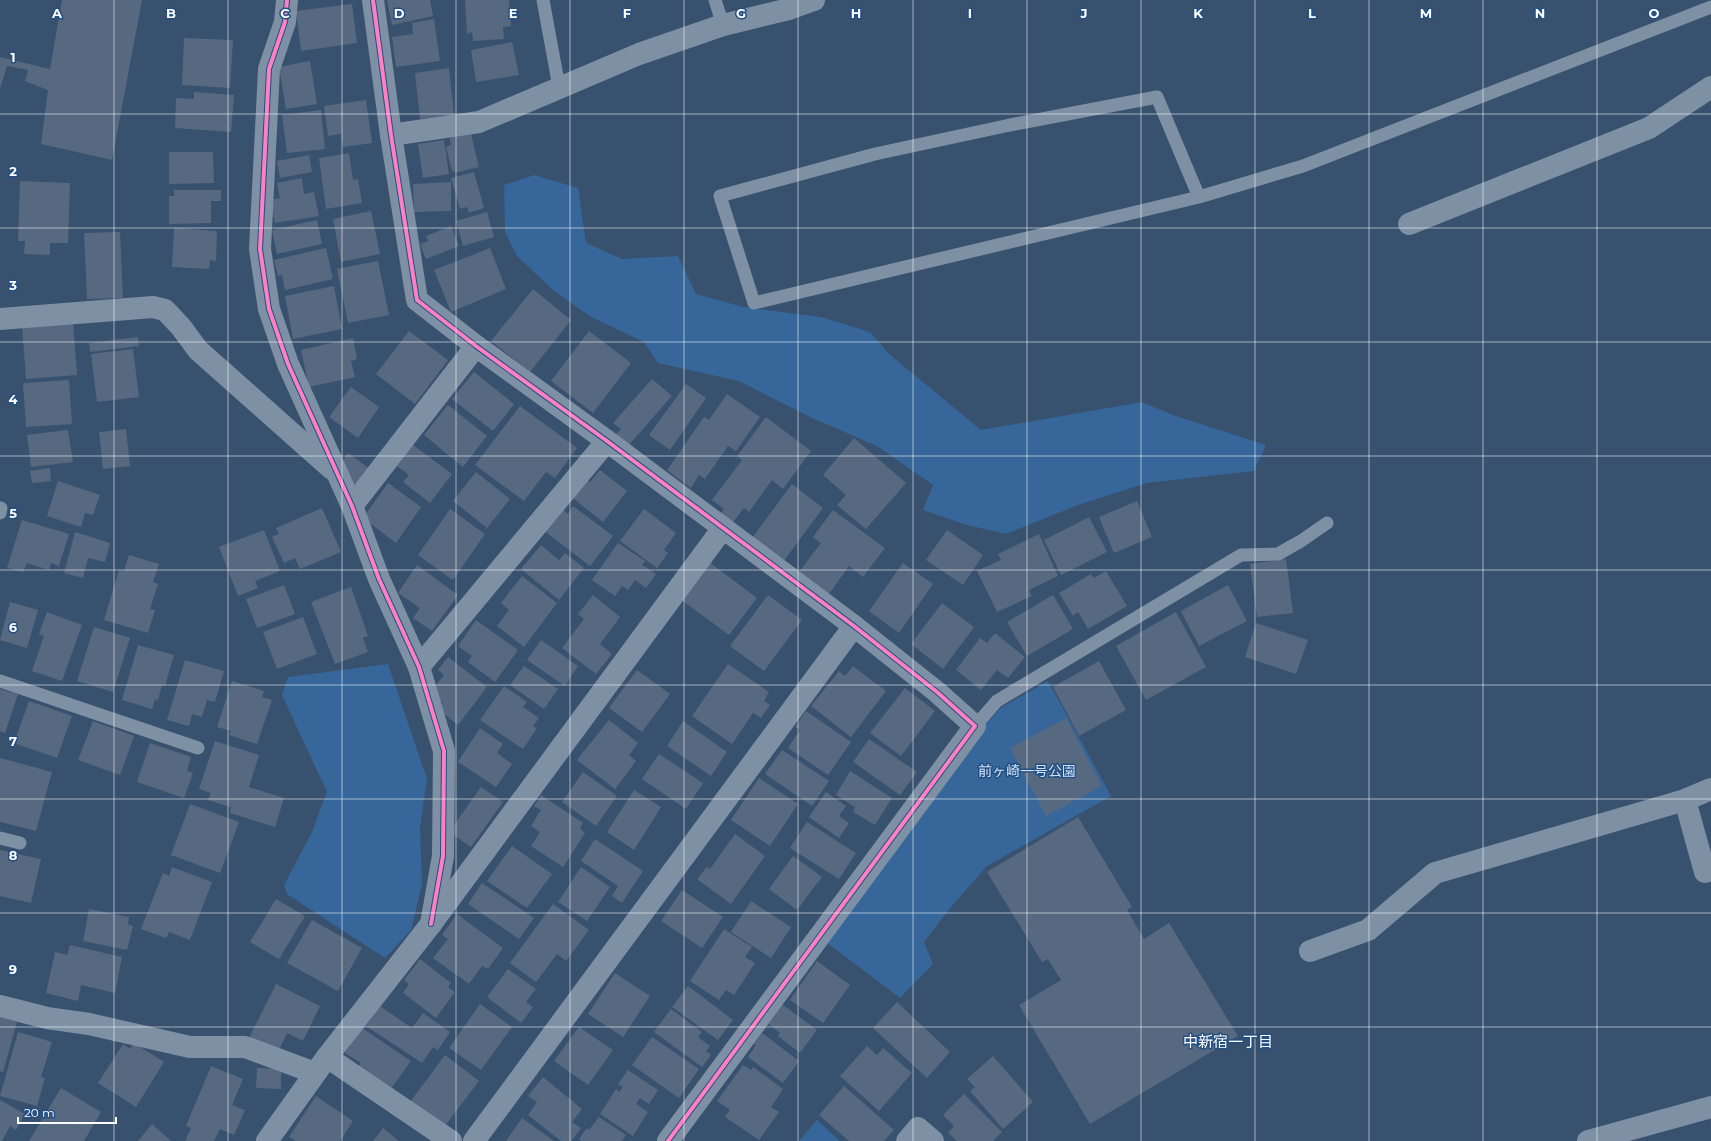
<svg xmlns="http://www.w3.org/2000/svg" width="1711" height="1141" font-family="Montserrat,'Noto Sans JP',sans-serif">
<rect width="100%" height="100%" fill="#38516e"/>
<!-- green -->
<g fill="#36669a">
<path d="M534,175L578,188L586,243L622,259L678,256L696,294L743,307L821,317L870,332L889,354L981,430L1142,402L1173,415L1266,445L1254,471L1147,483L1078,505L1006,534L967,525L923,510L933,485L877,446L812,418L739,381L658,363L644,342L591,317L553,290L517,256L505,232L504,185Z"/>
<path d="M388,664L427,779L420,828L422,884L411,930L385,958L287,894L284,885L312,832L327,792L282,695L288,677Z"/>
<path d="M1048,681L1111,796L987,866L951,907L924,942L933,964L900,998L826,942L981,729L1002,707Z"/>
<path d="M817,1120L840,1141H799Z"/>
</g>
<!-- building -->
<g fill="#566980">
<path d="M62,0H142L112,160L41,144L48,90L25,81L28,70L7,66L0,89V57L50,69Z"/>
<path d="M387,0H430L433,16L392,25Z"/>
<path d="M465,0H509L511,26L503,27L504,39L473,41L472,32L467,34Z"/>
<path d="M352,4L357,43L301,51L296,11Z"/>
<path d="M434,19L440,61L396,67L392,37L413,34L412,23Z"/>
<path d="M184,38L233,40L230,88L182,85Z"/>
<path d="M512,42L519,75L476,82L471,50Z"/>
<path d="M310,61L317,104L286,109L279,67Z"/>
<path d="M449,68L454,115L420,119L415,73Z"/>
<path d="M194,92L234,95L231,132L175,128L176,98L194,99Z"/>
<path d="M366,100L372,143L343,147L341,134L328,136L324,106Z"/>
<path d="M321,110L325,149L287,153L282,115Z"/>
<path d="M470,130L479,167L458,172L452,171L446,147L451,145L449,135Z"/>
<path d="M444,140L449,174L423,178L418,144Z"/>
<path d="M169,152H213L214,183L169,184Z"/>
<path d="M349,153L353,180L358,179L362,203L326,209L319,158Z"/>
<path d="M309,155L312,172L280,178L277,161Z"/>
<path d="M474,172L484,208L469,213L467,207L460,209L451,178Z"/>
<path d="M302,178L304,194L314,192L319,216L275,223L270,200L280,198L277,183Z"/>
<path d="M20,181L70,183L68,243H50V255L24,254L25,241H18Z"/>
<path d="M451,182V211L414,212L413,184Z"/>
<path d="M174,190H221V201H211V223L169,224V196H174Z"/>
<path d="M371,211L380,254L341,262L333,219Z"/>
<path d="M487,212L494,237L463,246L456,221Z"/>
<path d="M317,220L322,244L277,254L272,230Z"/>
<path d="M451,226L459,246L426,259L420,244L428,241L426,236Z"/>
<path d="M174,228L217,231L216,261L210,260L209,269L172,267Z"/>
<path d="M120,232L123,298L87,299L84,233Z"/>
<path d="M326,248L333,279L285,290L282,275L278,276L274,260Z"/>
<path d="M490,248L506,289L451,312L434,270Z"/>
<path d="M378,261L389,315L348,323L337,269Z"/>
<path d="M334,286L342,329L293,339L285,296Z"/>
<path d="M533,289L571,320L530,372L491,341Z"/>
<path d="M73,322L77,375L26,379L22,326Z"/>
<path d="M409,331L448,360L415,404L376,374Z"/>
<path d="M589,331L631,363L593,413L551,381Z"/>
<path d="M138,337L139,346L90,352L89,343Z"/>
<path d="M353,338L357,359L351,361L355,377L309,387L301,350Z"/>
<path d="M133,349L139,397L97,402L91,354Z"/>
<path d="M474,372L514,404L493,431L452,399Z"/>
<path d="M652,379L672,396L627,447L614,436L621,429L613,423Z"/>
<path d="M69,380L72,424L26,427L23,383Z"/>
<path d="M686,384L706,398L670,450L649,435Z"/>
<path d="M351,387L379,407L358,438L329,417Z"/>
<path d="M727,394L760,417L736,451L728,446L705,479L699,475L691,488L667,470L704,417L709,420Z"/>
<path d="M448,405L487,436L463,467L424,435Z"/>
<path d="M520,406L577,448L555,478L546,472L524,501L475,465Z"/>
<path d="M766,417L811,451L783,489L772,480L749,512L744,508L731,525L719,516L724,509L712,500L742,460L737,456Z"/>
<path d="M126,429L130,466L103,469L99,432Z"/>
<path d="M68,430L73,462L31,467L27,435Z"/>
<path d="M854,438L906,483L866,529L837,505L846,495L823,475Z"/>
<path d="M413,445L452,474L430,503L403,482L409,475L397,466Z"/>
<path d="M348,453L371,470L363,480L351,485L342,462Z"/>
<path d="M50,468L51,481L32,483L30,471Z"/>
<path d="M600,470L627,491L603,522L569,495L584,477L590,482Z"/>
<path d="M476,472L510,499L487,528L453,501Z"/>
<path d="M58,481L100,495L93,515L85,513L81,527L47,516Z"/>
<path d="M388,483L421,507L396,543L363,518Z"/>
<path d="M792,484L823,508L780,566L749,542Z"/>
<path d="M1137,501L1152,537L1114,553L1099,517Z"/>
<path d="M573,506L613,536L590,566L543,530L561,508L568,514Z"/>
<path d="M322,508L341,552L300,569L295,558L284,563L272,537L279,534L276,528Z"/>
<path d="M450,509L485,534L453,580L418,555Z"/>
<path d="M644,509L676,533L664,550L668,553L657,568L620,541Z"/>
<path d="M833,510L885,548L863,577L849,566L829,594L799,572L821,543L813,537Z"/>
<path d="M1089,517L1107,552L1061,575L1044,540Z"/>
<path d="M22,520L69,534L59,566L51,563L49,570L27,563L23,572L7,568Z"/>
<path d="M264,530L280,571L255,581L258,588L238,596L219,547Z"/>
<path d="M947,530L983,555L963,585L926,560Z"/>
<path d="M75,532L110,543L105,562L88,558L83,578L64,573Z"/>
<path d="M1039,534L1058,576L1029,590L1032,596L997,612L977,571L1001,560L998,554Z"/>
<path d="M618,543L645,561L642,565L656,574L646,588L635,580L628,590L622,586L615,596L592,580Z"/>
<path d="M541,545L559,560L565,553L584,568L559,600L521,569Z"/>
<path d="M129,555L159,564L153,582L158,584L150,609L155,610L148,633L104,620L119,570L124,571Z"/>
<path d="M1286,559L1293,613L1257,617L1250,564Z"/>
<path d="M709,562L757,598L729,635L680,599Z"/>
<path d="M903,563L933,584L899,633L869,611Z"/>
<path d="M417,565L458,595L432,631L413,618L420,608L398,593Z"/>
<path d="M1106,571L1127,606L1088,629L1078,612L1073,616L1059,593L1091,574L1094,578Z"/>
<path d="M522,576L557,603L524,647L497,626L509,610L501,603Z"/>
<path d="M284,585L295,614L257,628L246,599Z"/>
<path d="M1228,585L1247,621L1199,646L1181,611Z"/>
<path d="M351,587L368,636L363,638L368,652L335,664L311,602Z"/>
<path d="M593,595L620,617L600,644L612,654L596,674L562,648L584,619L578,614Z"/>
<path d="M768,595L802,620L764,671L730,646Z"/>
<path d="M1053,595L1073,629L1027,656L1007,622Z"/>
<path d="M10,602L38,610L27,648L0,640Z"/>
<path d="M942,603L974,627L943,669L911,644Z"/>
<path d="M47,612L82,625L62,681L32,671L44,636L39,634Z"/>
<path d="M1176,612L1206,667L1146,700L1116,646Z"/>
<path d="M303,617L317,654L277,669L263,632Z"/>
<path d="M476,620L518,650L495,682L468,662L472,656L458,646Z"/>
<path d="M1256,623L1308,640L1296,674L1245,657Z"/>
<path d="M94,627L130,638L113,692L77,681Z"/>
<path d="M995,633L1025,657L1008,678L997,670L981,690L956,670L980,638L987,643Z"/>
<path d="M541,640L578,666L565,686L527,660Z"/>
<path d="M138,645L174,655L165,686L162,685L158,700L155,699L152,709L122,700Z"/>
<path d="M448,657L487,687L458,725L438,709L443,703L430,693L444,675L438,670Z"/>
<path d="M185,660L224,671L215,702L207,700L202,717L192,714L189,726L167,720Z"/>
<path d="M1099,661L1126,710L1079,736L1053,687Z"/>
<path d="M728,664L769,692L764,701L770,705L761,718L753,713L732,744L692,716Z"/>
<path d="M524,666L558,689L544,709L510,685Z"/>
<path d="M853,666L886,691L851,737L811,706L839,671L845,676Z"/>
<path d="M637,670L670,694L642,732L609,708Z"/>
<path d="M232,681L264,691L262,697L272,700L257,744L229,735L231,731L217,727Z"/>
<path d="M504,686L527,702L523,707L539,718L533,726L537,728L523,749L480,720Z"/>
<path d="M905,688L935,711L901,756L870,733Z"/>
<path d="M0,689L18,694L5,733L0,731Z"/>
<path d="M29,701L72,716L57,758L14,743Z"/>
<path d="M806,711L851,742L828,775L788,748L800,730L795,727Z"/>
<path d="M1066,718L1102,786L1046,816L1010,748Z"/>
<path d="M609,720L638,743L629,755L636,761L615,789L577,760Z"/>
<path d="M93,721L134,736L120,775L78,760Z"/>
<path d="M683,721L727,752L711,776L667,746Z"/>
<path d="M480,728L503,744L497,753L512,764L496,787L458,762Z"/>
<path d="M869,739L917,772L900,795L853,762Z"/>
<path d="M215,741L259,755L249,787L284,798L275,827L230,813L231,807L208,800L211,793L199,789Z"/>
<path d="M150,743L191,757L187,771L193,773L184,798L137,782Z"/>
<path d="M782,750L829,781L812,806L765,774Z"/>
<path d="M659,754L703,783L686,809L642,779Z"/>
<path d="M0,758L52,772L36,831L0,822Z"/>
<path d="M850,771L892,798L875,825L853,812L855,807L836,795Z"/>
<path d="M583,772L617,796L596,826L562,802Z"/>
<path d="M759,778L798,804L770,846L731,820Z"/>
<path d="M481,787L503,802L471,847L449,832Z"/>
<path d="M634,790L661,807L634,850L607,832Z"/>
<path d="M826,792L846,806L839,816L849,823L839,838L809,817Z"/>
<path d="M541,795L583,823L580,828L585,833L563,867L531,846L540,832L531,826L541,810L534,806Z"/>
<path d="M190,804L239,822L220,873L171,855Z"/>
<path d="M1078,817L1132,907L1127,910L1144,939L1169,923L1238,1036L1090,1124L1019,1005L1061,980L1048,959L1042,962L987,872Z"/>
<path d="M807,822L856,853L839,879L790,848Z"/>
<path d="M735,834L765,856L731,904L697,879L707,867L710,869Z"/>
<path d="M595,839L643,871L622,903L612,896L618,886L581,861Z"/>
<path d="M512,846L552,874L527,908L487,881Z"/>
<path d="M0,850L41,859L31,903L0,896Z"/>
<path d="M793,856L822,877L797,910L769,889Z"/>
<path d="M172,867L212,882L190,940L169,932L166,938L141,929L163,873L169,876Z"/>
<path d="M581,867L610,887L587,921L558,902Z"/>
<path d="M482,883L534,918L519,939L468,904Z"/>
<path d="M682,890L723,917L702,948L661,921Z"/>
<path d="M276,899L305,916L279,959L250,942Z"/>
<path d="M751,901L791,927L771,958L731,932Z"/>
<path d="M553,904L589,930L566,961L557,954L536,982L510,963Z"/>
<path d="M89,909L129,917L128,924L133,926L127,950L83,941Z"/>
<path d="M457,914L503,948L488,969L482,966L469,984L433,958L448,939L442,935Z"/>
<path d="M312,920L362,948L338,991L287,963Z"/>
<path d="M724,929L752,947L745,957L755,963L734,995L726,990L719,1000L690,981Z"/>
<path d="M70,945L122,957L115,993L81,985L78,1001L46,993L55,952L67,955Z"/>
<path d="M420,959L451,983L448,987L455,992L436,1018L403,993L409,984L404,980Z"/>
<path d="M817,961L850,985L823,1023L790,1000Z"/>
<path d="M508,969L536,989L526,1002L533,1007L521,1023L487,997Z"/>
<path d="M615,973L650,996L623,1037L588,1014Z"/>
<path d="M276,984L320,1006L303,1041L287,1033L278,1052L249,1038Z"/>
<path d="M688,986L733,1020L718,1040L672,1007Z"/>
<path d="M779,1002L817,1030L800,1053L778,1036L780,1033L765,1021Z"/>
<path d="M897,1002L950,1052L927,1078L873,1028Z"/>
<path d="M480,1004L512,1027L481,1070L449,1048Z"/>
<path d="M380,1006L412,1028L423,1013L450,1032L438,1050L433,1047L422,1063L366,1026Z"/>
<path d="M671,1009L702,1032L698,1037L710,1046L706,1051L711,1055L702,1067L654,1032Z"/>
<path d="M0,1017L17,1022L3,1072L0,1071Z"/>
<path d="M579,1027L613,1050L588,1085L554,1061Z"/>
<path d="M362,1028L411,1061L390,1090L357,1068L361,1063L345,1053Z"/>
<path d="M18,1032L52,1042L41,1077L45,1078L37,1106L0,1096Z"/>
<path d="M762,1033L799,1061L783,1083L748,1057L756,1045L754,1044Z"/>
<path d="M652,1037L699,1069L679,1098L632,1065Z"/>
<path d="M134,1043L164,1062L136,1107L98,1083L123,1044L130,1049Z"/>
<path d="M867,1046L877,1055L883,1048L912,1073L879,1111L840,1076Z"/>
<path d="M445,1055L479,1081L444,1127L410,1102Z"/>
<path d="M993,1056L1033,1102L1003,1129L970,1091L975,1087L967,1079Z"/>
<path d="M743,1065L751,1070L753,1067L783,1089L771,1107L779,1112L759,1140L725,1117L730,1110L717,1101Z"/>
<path d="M211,1066L243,1079L232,1105L245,1110L234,1135L220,1129L214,1141H185L191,1128L186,1126Z"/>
<path d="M257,1068L281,1069V1089L256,1088Z"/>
<path d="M628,1070L658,1090L649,1104L640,1098L636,1104L648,1112L633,1136L600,1114L616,1089L619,1092L623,1087L618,1084Z"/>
<path d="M543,1077L582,1109L572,1122L581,1128L571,1141H561L528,1115L537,1102L528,1096Z"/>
<path d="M844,1086L894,1130L884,1141H849L819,1115Z"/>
<path d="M61,1088L101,1112L84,1141H29Z"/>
<path d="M964,1094L1002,1132L993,1141H957L948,1133L954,1126L943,1115Z"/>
<path d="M316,1096L353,1121L340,1141H296L289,1137Z"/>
<path d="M0,1100L25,1114L16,1130L10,1126L2,1141H0Z"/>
<path d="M599,1117L626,1135L622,1141H581L579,1139L587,1128L589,1130Z"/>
<path d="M522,1118L554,1141H506Z"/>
<path d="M152,1124L171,1141H138Z"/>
<path d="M383,1128L399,1141H373Z"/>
</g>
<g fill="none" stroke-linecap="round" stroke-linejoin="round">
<!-- lane -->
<g stroke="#7e90a4" stroke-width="13">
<path d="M543,0L559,87"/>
<path d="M715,0L723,25"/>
<path d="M1199,197L1157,97L1010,125L875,154L720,196L754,303L1199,197L1303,166L1711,7"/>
<path d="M0,513L1,508"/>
<path d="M0,681L198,748"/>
<path d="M975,726L997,701L1241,555L1278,554L1301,541L1327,523"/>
<path d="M0,838L20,843"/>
</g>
<!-- street -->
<g stroke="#7e90a4" stroke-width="22">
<path d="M287,0L285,22L269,69L260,249L269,309L288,364L352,506L379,579L419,667L444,751L443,856L431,924"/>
<path d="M373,0L391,135L417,300L476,346L607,441L854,626L937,692L975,726L668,1141"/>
<path d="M391,135L479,122L639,54L723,25L789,9L814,0"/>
<path d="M1409,224L1649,128L1711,87"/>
<path d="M0,319L153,307L165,310L181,327L198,350L332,469"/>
<path d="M352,506L476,346"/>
<path d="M419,667L607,441"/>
<path d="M1685,800L1705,872L1711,870"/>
<path d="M1310,951L1368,930L1435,873L1685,800L1711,789"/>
<path d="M0,1006L47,1018L89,1024L190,1047H245L315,1073"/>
<path d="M327,1057L451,1141"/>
<path d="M267,1141L327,1057L431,924L723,528"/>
<path d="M474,1141L854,626"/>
<path d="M907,1141L918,1128L933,1141"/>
<path d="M1588,1141L1711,1107"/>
</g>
<!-- cycleway casing -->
<g stroke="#224f84" stroke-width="6">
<g id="cycleway">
<path d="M287,0L285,22L269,69L260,249L269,309L288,364L352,506L379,579L419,667L444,751L443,856L431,924"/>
<path d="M373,0L391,135L417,300L476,346L607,441L854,626L937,692L975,726L668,1141"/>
</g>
</g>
<!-- cycleway -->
<use href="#cycleway" stroke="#ff80c0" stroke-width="4"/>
</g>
<!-- grid -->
<path fill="none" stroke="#fff" stroke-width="1" stroke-opacity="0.55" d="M114,0V1141M228,0V1141M342,0V1141M456,0V1141M570,0V1141M684,0V1141M798,0V1141M913,0V1141M1027,0V1141M1141,0V1141M1255,0V1141M1369,0V1141M1483,0V1141M1597,0V1141M0,114H1711M0,228H1711M0,342H1711M0,456H1711M0,570H1711M0,685H1711M0,799H1711M0,913H1711M0,1027H1711"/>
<g text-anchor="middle" stroke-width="3" stroke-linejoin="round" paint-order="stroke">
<!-- park labels -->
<g font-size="14" fill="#cee1f7" stroke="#224f84">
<text x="1027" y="776">前ヶ崎一号公園</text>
</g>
<!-- neighbourhood labels -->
<g font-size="15" fill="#fff" stroke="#224f84">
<text x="1228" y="1047">中新宿一丁目</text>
</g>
</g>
<g font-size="13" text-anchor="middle" font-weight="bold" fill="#fff" stroke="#224f84" stroke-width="3" stroke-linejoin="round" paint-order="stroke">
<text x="57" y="18">A</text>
<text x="171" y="18">B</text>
<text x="285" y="18">C</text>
<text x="399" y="18">D</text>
<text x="513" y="18">E</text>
<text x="627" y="18">F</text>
<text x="741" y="18">G</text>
<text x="856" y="18">H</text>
<text x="970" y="18">I</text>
<text x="1084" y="18">J</text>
<text x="1198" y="18">K</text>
<text x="1312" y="18">L</text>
<text x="1426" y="18">M</text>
<text x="1540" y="18">N</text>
<text x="1654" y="18">O</text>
<text x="13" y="62">1</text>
<text x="13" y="176">2</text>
<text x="13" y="290">3</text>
<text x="13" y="404">4</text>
<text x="13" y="518">5</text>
<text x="13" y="632">6</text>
<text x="13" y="746">7</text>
<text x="13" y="860">8</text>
<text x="13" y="974">9</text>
</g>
<!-- scale -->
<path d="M18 1117v6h98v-6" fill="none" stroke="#ffffff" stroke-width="2"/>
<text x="24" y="1117" font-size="12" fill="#ffffff" stroke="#224f84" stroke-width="3" paint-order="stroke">20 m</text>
</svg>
